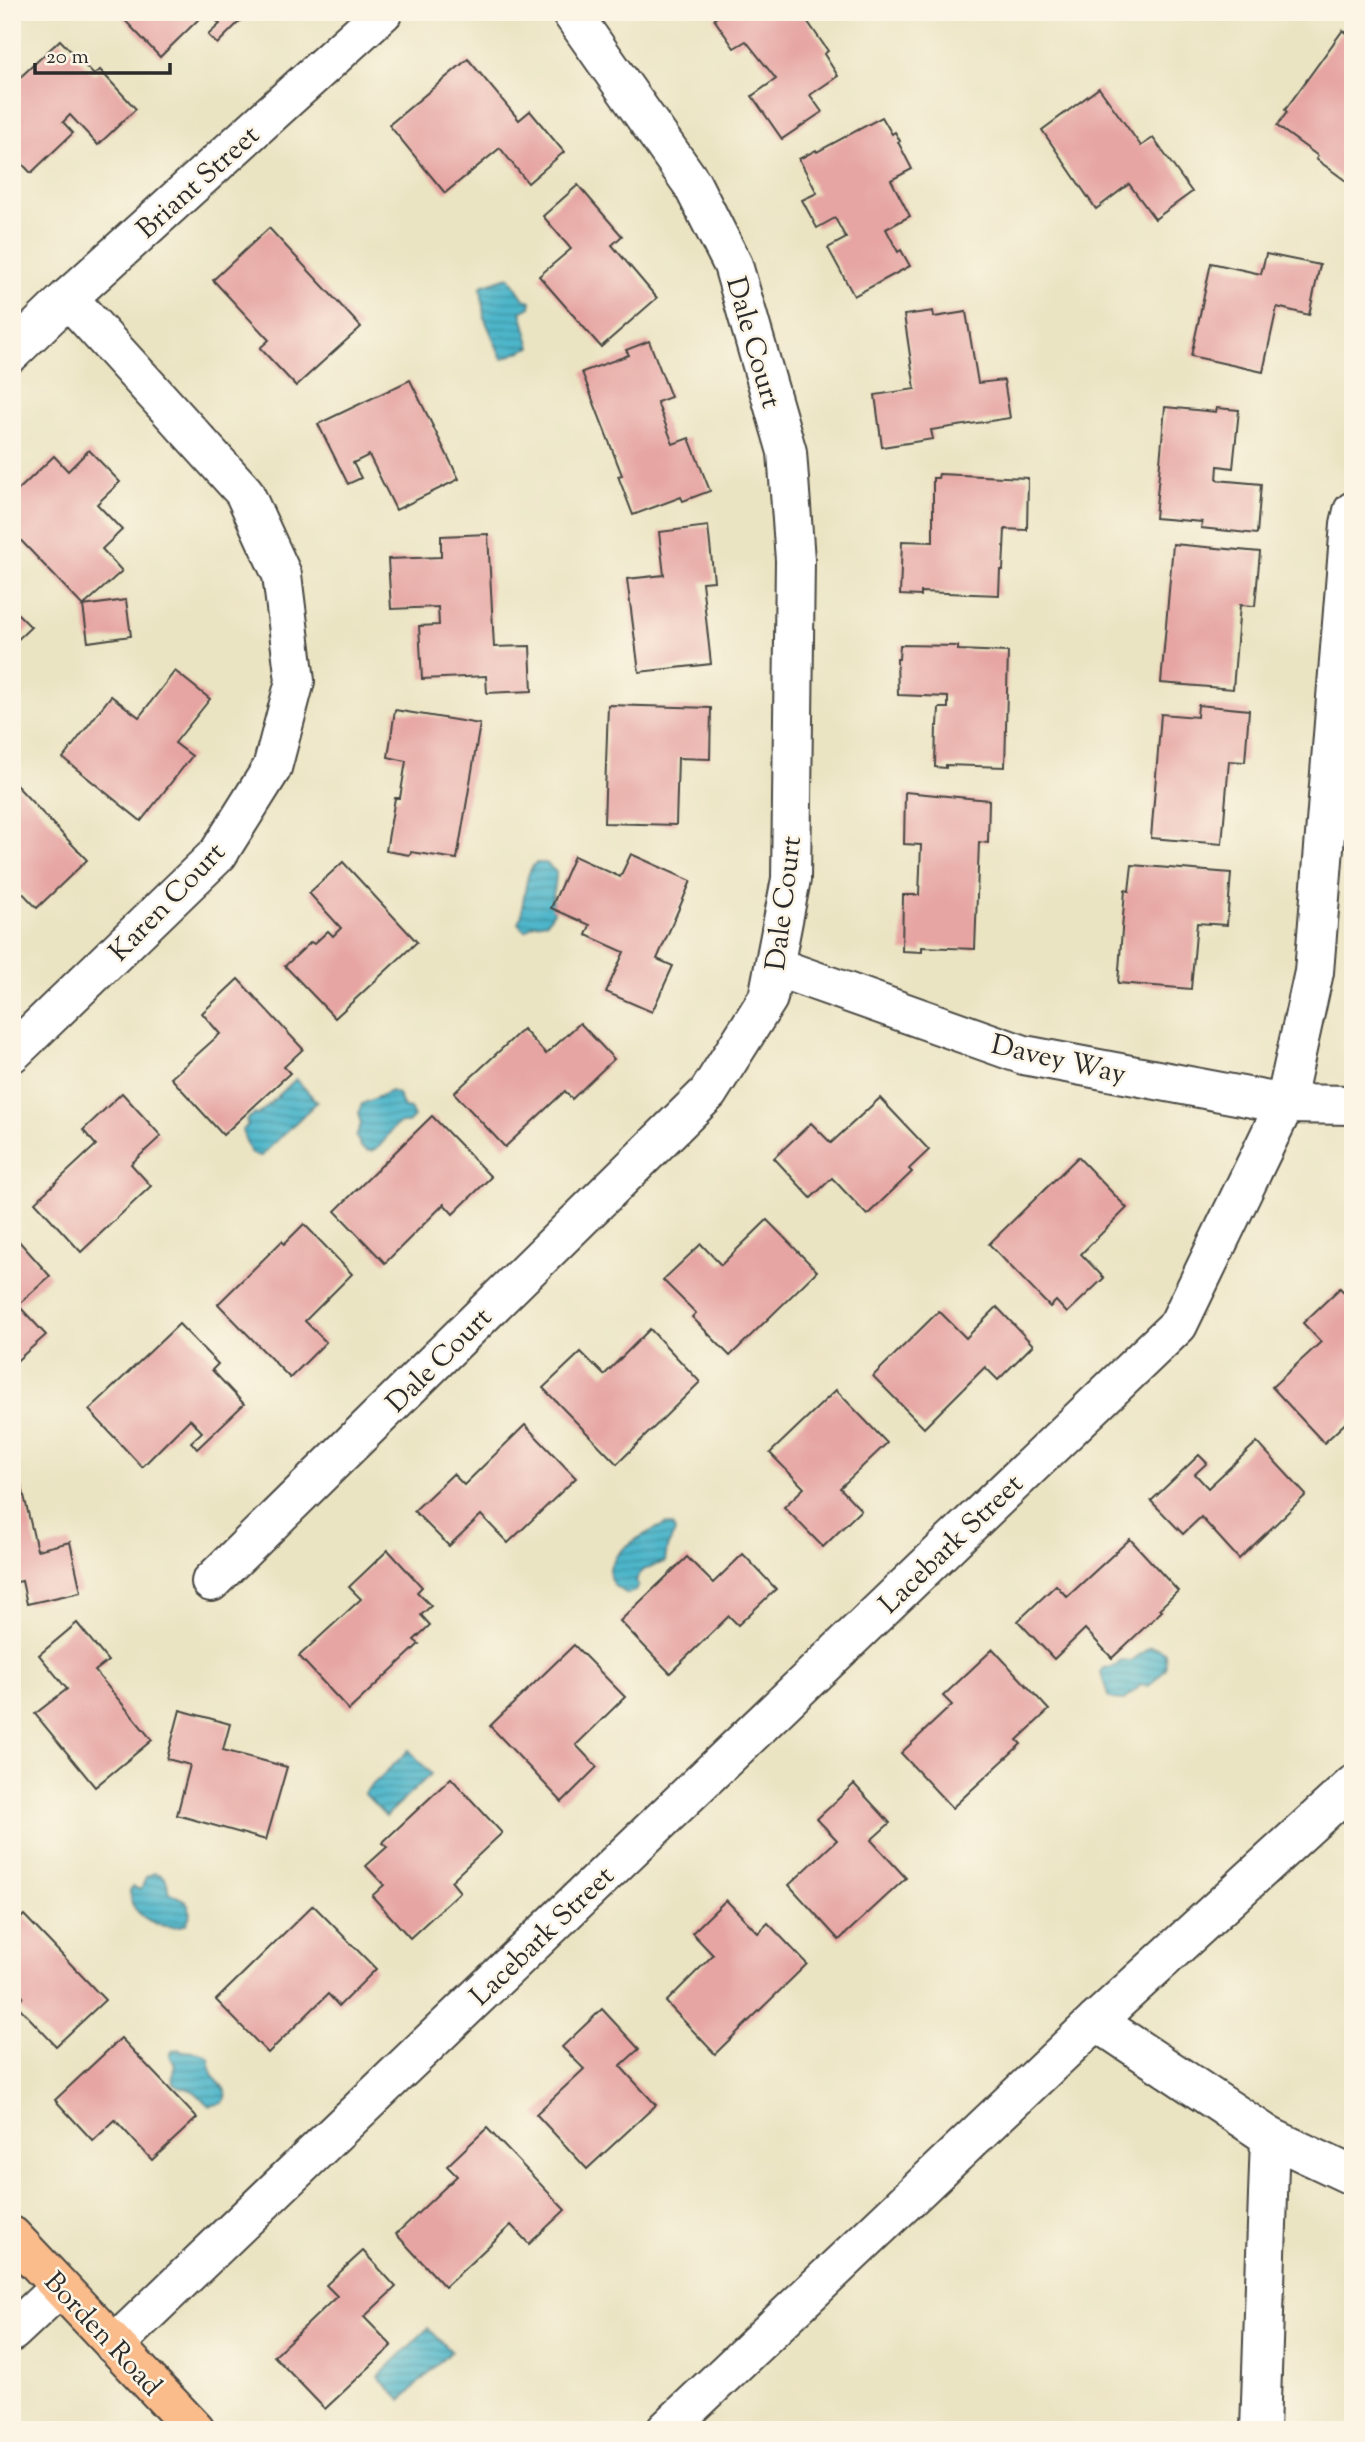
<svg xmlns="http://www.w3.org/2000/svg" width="1365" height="2442" font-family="'Sorts Mill Goudy',serif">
<defs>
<pattern id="water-rules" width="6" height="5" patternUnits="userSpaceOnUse" patternTransform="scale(1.75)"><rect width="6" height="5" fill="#4db6ca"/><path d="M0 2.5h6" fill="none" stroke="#4094a4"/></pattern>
</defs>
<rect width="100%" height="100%" fill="#fcf5e5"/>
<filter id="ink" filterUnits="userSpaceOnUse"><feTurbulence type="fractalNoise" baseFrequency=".0143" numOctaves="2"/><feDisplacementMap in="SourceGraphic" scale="14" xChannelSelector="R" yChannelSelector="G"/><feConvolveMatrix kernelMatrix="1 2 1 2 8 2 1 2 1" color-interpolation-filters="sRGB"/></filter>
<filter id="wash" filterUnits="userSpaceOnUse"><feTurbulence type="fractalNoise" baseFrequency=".00686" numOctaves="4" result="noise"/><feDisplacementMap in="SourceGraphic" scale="28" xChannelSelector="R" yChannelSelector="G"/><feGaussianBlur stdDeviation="1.57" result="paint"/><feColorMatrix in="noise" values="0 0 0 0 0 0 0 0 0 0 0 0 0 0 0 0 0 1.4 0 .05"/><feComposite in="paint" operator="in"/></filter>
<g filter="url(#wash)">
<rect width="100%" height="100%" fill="#ebe4c3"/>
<!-- water -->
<g fill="url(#water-rules)" stroke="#3c707a" stroke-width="2">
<path d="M509,277L524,299L531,301L530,307L521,312L531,347L502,359L484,317L481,286Z"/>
<path d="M536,863H546L556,872C557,886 549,898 554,912L547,922L534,924L525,931L518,923L522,915C521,910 527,878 529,873C531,867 532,867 536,863Z"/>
<path d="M296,1079L317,1102L261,1156L251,1154L242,1131L248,1125L246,1120L254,1114L258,1115Z"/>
<path d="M391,1091L398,1094L404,1108L410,1109L414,1117L408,1123C387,1120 388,1150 368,1151L362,1148L356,1137L361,1124L358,1113L362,1104Z"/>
<path d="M666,1524L673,1526L675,1532L667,1548L665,1562C652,1567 643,1566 636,1580L638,1585L635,1591L627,1594C622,1589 614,1589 611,1580C601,1554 648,1532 666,1524Z"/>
<path d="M1150,1647L1160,1649L1165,1653L1166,1668L1149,1686L1141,1685L1124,1700L1113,1699L1108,1696L1101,1672L1103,1668L1113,1667L1121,1660L1131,1661Z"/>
<path d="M409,1750L431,1774L386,1816L364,1793Z"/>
<path d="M154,1873C166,1875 168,1881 168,1892L186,1901L191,1913L186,1924C166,1933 127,1917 130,1890L133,1887L141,1890L146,1877Z"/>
<path d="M178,2049C189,2054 199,2049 209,2058C211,2064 210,2071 213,2076C221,2086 230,2089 223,2103L210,2106C203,2102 198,2092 191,2090C176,2084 168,2088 175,2065L170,2056L172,2051Z"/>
<path d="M428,2328L451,2351L401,2400L378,2377Z"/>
</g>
<g id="blocks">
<!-- building -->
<g fill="#e6a5a3">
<path d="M117,12H206L160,57Z"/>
<path d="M208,12H249L217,44L208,35L220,24Z"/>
<path d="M724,12H801L828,51L824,54L838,76L810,95L822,112L782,139L752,96L776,79L746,41L734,48L714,19Z"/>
<path d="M1343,30L1353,38V186L1316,159L1318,156L1277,126L1287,112L1285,110Z"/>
<path d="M60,40L94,75L100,70L136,109L98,145L70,115L63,122L73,133L31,173L12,153V85Z"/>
<path d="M468,59L519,120L530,111L564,152L528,183L500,148L445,193L389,125Z"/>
<path d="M1099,88L1141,146L1153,138L1192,192L1155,219L1129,184L1096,209L1042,130Z"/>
<path d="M882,117L892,134L895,132L900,141L898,142L912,169L891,180L910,216L886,229L898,252L901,250L910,266L854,296L828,248L846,238L835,218L817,228L802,200L817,193L799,159L816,150L817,152Z"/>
<path d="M578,185L622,236L612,245L657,298L601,347L539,276L571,249L543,216Z"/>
<path d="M269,228L361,327L296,386L260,348L269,340L213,280Z"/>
<path d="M1266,254L1320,265L1309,315L1277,307L1263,372L1191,356L1211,263L1261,274Z"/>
<path d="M933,311L934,317L966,312L978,383L1004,380L1010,418L931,430L933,439L882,447L875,395L915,389L904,315Z"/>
<path d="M649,341L671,397L657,402L673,444L689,438L710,491L683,501L681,497L633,515L618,476L622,475L582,372L629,355L626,350Z"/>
<path d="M410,380L459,479L396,510L369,455L353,463L361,478L348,484L318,424Z"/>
<path d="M1165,407L1216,412L1217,408L1239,410L1233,468L1218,466L1217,480L1261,484L1257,534L1201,528L1202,522L1155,518Z"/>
<path d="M89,450L120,482L97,504L122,530L102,549L122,571L83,606L126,600L131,636L88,642L83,606L12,531V496L54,456L68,471Z"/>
<path d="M939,474L1028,478L1027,530L1005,529L1003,570H1000L999,595L921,592V596L900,595L902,541L933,542V478H938Z"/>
<path d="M708,526L714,581L702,582L711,664L639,672L627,579L664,575L659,532Z"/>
<path d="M488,534L494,647L530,646L532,691L487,693L486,676L422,679L419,626L439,625L438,607L391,609L388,559L441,557V536Z"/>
<path d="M1173,544L1260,552L1255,606L1240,605L1233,689L1161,683Z"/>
<path d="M12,608L31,627L12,645Z"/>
<path d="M900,645L958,646V650L1008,652L1005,767L946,765V768L935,767L936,726H938L939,708H948V697L898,695L897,659H899Z"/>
<path d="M175,671L210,699L175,743L192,756L141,821L63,758L111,696L139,717Z"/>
<path d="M608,705L711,708L710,759L678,758L676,825L604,823Z"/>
<path d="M1198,705L1249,710L1245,762L1229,761L1222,844L1151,838L1161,714L1197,717Z"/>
<path d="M395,710L480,724L457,859L411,852L410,855L386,851L395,798H400L406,761L388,757Z"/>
<path d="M16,785L87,860L37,908L18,888L12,893V789Z"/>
<path d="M905,792L989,800L988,843L979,842L975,949L922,947V952L902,951L903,895H919L921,845L904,844Z"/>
<path d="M631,854L691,881L657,959L673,966L652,1012L606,992L624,952L586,935L590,925L551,908L574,856L620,877Z"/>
<path d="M343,862L417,942L335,1018L285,966L311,942L314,944L328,931L333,936L341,928L309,893Z"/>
<path d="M1132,865L1231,873L1227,925L1197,923L1191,989L1118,983L1125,890L1129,891Z"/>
<path d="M238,979L303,1049L284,1067L290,1073L223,1135L171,1078L220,1034L202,1013Z"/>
<path d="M580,1023L614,1059L572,1099L565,1091L505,1147L454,1093L523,1029L546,1054Z"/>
<path d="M122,1093L161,1136L131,1164L151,1186L81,1252L35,1202L96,1145L83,1130Z"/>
<path d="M880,1098L929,1150L909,1169L912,1172L867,1215L832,1178L811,1198L774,1158L811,1123L831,1143Z"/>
<path d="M432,1116L491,1177L453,1214L444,1204L385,1263L335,1211Z"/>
<path d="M1078,1157L1127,1208L1081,1254L1104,1278L1067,1313L1056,1301L1050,1307L989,1244Z"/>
<path d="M767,1220L817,1271L730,1356L692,1317L696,1313L663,1280L701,1244L721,1265Z"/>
<path d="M304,1224L352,1274L305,1321L326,1342L290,1378L218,1304L282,1241L284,1244Z"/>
<path d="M17,1239L50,1276L18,1305L46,1335L12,1365V1243Z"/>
<path d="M1340,1288L1353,1302V1416L1324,1443L1272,1387L1321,1342L1303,1323Z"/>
<path d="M997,1307L1033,1345L998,1380L985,1367L924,1428L873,1376L939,1311L966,1338Z"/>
<path d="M179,1324L218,1364L212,1370L244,1404L197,1449L191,1442L202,1432L190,1419L142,1467L89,1410Z"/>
<path d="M650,1329L700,1382L617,1464L543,1388L581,1352L604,1375Z"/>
<path d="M836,1390L887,1443L840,1488L861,1510L823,1547L784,1507L804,1488L770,1453Z"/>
<path d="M525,1425L576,1478L508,1543L481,1515L449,1546L414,1511L453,1474L464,1485Z"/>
<path d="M1257,1442L1306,1495L1239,1559L1201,1517L1183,1534L1151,1501L1199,1455L1207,1463L1195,1474L1208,1488Z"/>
<path d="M22,1487L37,1550L70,1542L81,1592L27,1604L22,1581L12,1583V1490Z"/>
<path d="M1130,1539L1178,1591L1159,1609L1162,1611L1112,1658L1085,1629L1054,1659L1018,1621L1056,1585L1067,1597Z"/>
<path d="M388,1550L422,1587L417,1592L431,1606L421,1615L430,1625L414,1640L419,1644L349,1710L299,1656L361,1599L349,1587Z"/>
<path d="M743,1554L776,1589L738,1625L729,1616L670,1673L620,1621L687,1557L713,1583Z"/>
<path d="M77,1623L108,1661L95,1671L152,1740L95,1787L35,1714L67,1689L39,1655Z"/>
<path d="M574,1645L625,1697L576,1745L597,1767L562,1802L490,1726Z"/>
<path d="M993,1649L1049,1710L1017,1740L1021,1744L952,1808L901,1753L952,1705L943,1696Z"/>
<path d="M180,1710L230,1724L223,1750L287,1767L266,1840L177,1815L190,1765L167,1759Z"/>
<path d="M451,1778L502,1833L451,1881L460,1892L410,1938L372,1896L384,1885L366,1866L387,1847L382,1843Z"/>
<path d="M854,1784L890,1823L871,1840L906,1878L839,1940L789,1885L837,1840L817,1819Z"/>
<path d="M726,1900L758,1933L768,1923L807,1964L715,2054L666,2002L713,1955L692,1933Z"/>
<path d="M313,1905L376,1969L339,2006L328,1994L268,2053L216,2000Z"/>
<path d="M24,1915L105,2000L56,2046L16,2004L23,1997L15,1989L12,1992V1927Z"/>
<path d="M602,2009L639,2049L620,2066L656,2105L587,2169L536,2114L584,2069L562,2047Z"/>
<path d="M121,2038L197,2118L152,2160L115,2120L93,2141L55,2100Z"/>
<path d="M487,2128L565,2210L529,2244L511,2225L445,2287L396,2234L457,2176L447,2166Z"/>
<path d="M363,2251L396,2287L364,2317L392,2346L325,2409L274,2356L337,2296L326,2285Z"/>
</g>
</g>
</g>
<g filter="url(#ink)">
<use href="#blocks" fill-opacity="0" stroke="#484742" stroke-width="2"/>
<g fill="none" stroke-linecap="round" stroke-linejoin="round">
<!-- minor casing -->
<g stroke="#484742" stroke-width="42">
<g id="minor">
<path d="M12,352L68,298L383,12"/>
<path d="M776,967L1024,1055L1285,1104L1353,1105"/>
<path d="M12,1053L218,854L272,768L295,681L282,575L244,492L68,298"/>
<path d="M211,1582L708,1093L768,998L791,879L795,560L787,452L733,265L692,184L571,12"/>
<path d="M1096,2021L1270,2137L1260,2430"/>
<path d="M1270,2137L1353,2176"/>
<path d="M12,2332L60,2287"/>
<path d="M114,2345L1178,1325L1285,1104L1314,972L1350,524L1353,511"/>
<path d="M666,2430L1096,2021L1353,1785"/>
</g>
</g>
<!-- major casing -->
<g stroke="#484742" stroke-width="42">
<path id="major" d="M12,2236L195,2430"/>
</g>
<!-- minor -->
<use href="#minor" stroke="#fff" stroke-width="38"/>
<!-- major -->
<use href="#major" stroke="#fabc8b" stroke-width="38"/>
</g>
</g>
<g text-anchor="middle" stroke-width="5" stroke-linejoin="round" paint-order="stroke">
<!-- street labels -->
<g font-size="28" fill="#2b2b2b" stroke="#fcf5e5">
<text transform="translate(197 181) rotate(-42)" y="10">Briant Street</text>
<text transform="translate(755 342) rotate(74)" y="10">Dale Court</text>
<text transform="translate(166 901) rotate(-46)" y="10">Karen Court</text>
<text transform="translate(782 903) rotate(-83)" y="10">Dale Court</text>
<text transform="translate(1059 1058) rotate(13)" y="10">Davey Way</text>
<text transform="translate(438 1359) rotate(-45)" y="10">Dale Court</text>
<text transform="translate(950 1543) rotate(-44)" y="10">Lacebark Street</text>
<text transform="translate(541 1935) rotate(-44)" y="10">Lacebark Street</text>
<text transform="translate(104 2333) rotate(47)" y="10">Borden Road</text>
</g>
</g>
<!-- margin -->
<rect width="1365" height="2442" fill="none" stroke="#fcf5e5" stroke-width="42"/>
<!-- scale -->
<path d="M35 63v10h135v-10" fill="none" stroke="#2b2b2b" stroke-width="3.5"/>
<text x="46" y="63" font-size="21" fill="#2b2b2b" stroke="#fcf5e5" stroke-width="5" paint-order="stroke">20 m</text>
</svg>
